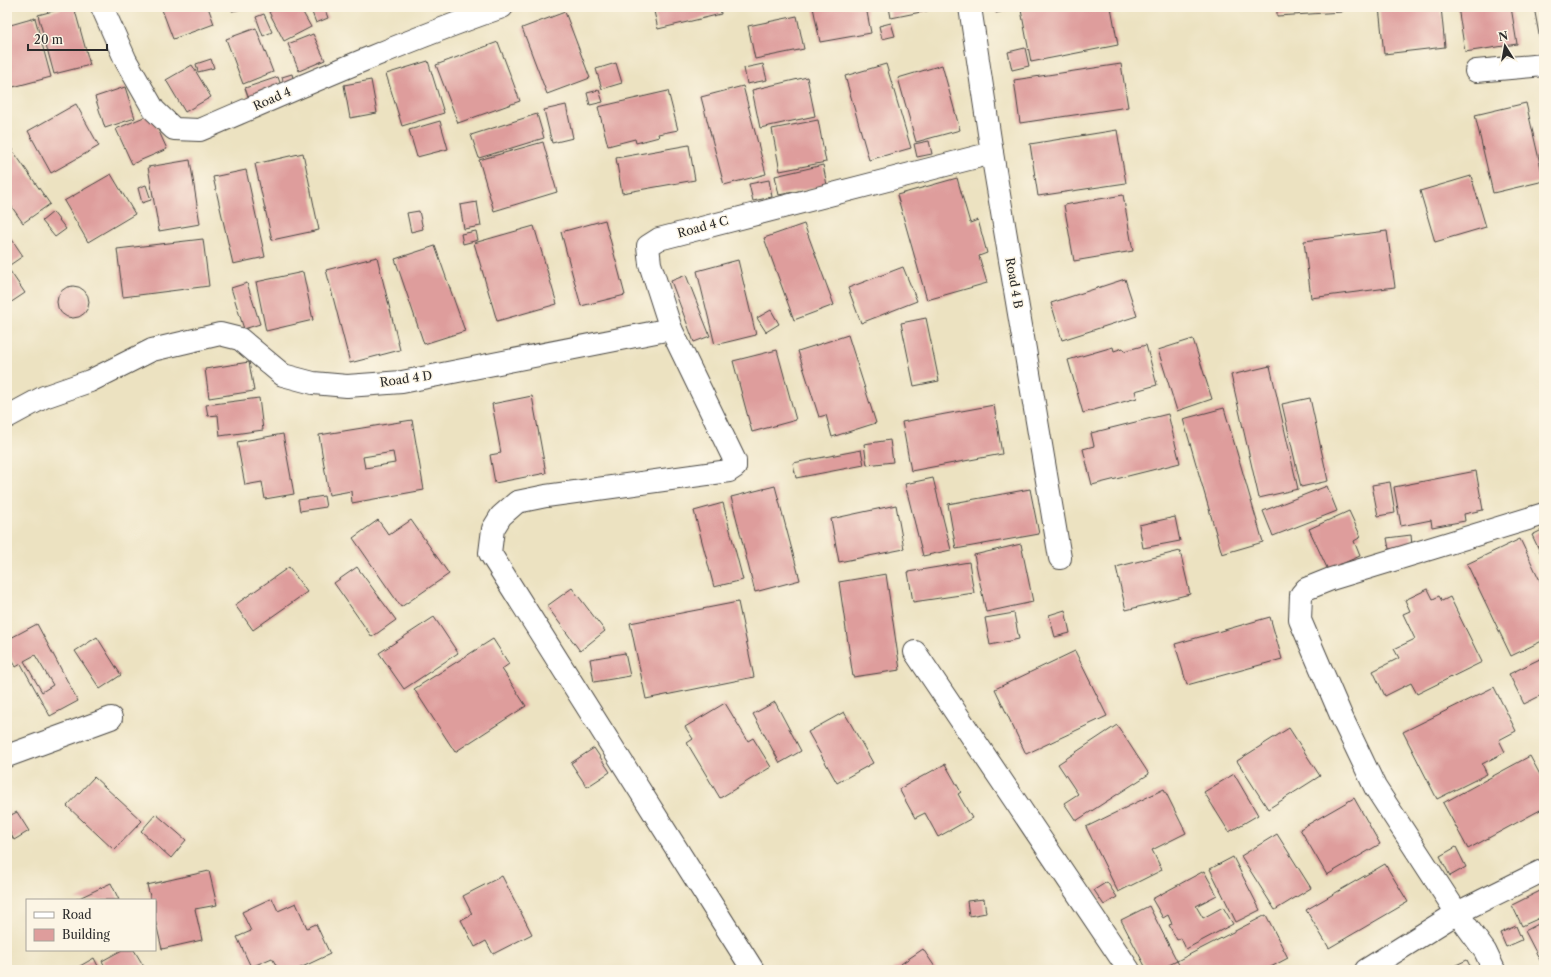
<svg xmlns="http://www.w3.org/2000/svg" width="1551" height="977" font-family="'Libre Caslon Text',serif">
<rect width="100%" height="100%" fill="#fcf5e5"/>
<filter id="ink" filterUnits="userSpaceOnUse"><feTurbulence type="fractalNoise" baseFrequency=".025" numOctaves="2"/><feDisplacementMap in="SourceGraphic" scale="8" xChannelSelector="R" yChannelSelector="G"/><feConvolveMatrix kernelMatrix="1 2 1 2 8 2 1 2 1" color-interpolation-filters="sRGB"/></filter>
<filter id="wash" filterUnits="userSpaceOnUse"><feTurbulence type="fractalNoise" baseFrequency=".012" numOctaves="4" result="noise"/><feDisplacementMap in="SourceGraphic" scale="16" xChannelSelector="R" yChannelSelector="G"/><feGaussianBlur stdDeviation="0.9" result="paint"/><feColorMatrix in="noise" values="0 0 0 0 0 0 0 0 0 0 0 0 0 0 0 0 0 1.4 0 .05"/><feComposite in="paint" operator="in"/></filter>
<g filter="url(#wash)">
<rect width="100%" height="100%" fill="#ece2c1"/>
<g id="blocks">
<!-- building -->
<g fill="#de9d9c" fill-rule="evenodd">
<path d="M68,7H74L90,65L54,74L38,15Z"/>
<path d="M161,7H208L214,24L173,39Z"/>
<path d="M231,7H247V8L232,11Z"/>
<path d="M279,7H300L311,27L284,41L269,12Z"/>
<path d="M310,7H324L328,18L316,23Z"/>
<path d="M653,7H720L721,14L658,29Z"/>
<path d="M813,7H866L871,33L820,42Z"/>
<path d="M889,7H935L936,9L891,18Z"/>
<path d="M994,7H1017V8L996,13Z"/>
<path d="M1038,7H1111L1118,45L1031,62L1021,10Z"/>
<path d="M1277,7H1341L1342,12L1277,16Z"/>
<path d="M1379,7H1441L1445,47L1384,54Z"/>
<path d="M1458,7H1511L1517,44L1465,52Z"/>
<path d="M1534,7H1544V39L1540,40Z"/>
<path d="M565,12L590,78L547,94L522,28Z"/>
<path d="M264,14L272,32L263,36L256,17Z"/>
<path d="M797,16L804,49L755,59L748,26Z"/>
<path d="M35,18L51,77L13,87L7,66V26Z"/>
<path d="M891,23L895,36L882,39L879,26Z"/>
<path d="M256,28L273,72L243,84L226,39Z"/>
<path d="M313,34L325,60L299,71L288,44Z"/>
<path d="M498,42L520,101L458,123L436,65Z"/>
<path d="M1025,48L1029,66L1012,70L1008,52Z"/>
<path d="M211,59L214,68L198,72L196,64Z"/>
<path d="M428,61L444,113L402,126L386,74Z"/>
<path d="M616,63L622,83L602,89L596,69Z"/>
<path d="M763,64L767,80L747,84L744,68Z"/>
<path d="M886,64L911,148L869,160L845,76Z"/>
<path d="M1121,64L1128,107L1020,123L1014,80Z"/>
<path d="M192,65L211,97L185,112L166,80Z"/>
<path d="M942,65L960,130L916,142L898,78Z"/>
<path d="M292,74L295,86L285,89L282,77Z"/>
<path d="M278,77L283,91L250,102L245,88Z"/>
<path d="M807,77L815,116L760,128L752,90Z"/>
<path d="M371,80L377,113L350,118L344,85Z"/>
<path d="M743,86L766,174L724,185L701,97Z"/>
<path d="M125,87L135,118L105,128L95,97Z"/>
<path d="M599,90L603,102L590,105L587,93Z"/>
<path d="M668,91L678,130L658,134L659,137L636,143L635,139L608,146L598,107Z"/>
<path d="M1526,103L1544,181L1493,193L1475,115Z"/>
<path d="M76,104L99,146L51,173L28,131Z"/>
<path d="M566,105L573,138L552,143L544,110Z"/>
<path d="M151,114L167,149L132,164L116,129Z"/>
<path d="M537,114L544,138L479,158L471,135Z"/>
<path d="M818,120L826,162L780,171L772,129Z"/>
<path d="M440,121L448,149L417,157L409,130Z"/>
<path d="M1117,130L1126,183L1038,196L1030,144Z"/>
<path d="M929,141L932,154L917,157L914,144Z"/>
<path d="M543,142L557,192L494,211L479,160Z"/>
<path d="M689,145L695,180L622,193L616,158Z"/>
<path d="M11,148L50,204L23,223L7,200V151Z"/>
<path d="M303,153L319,230L272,240L255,164Z"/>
<path d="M190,160L200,224L159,231L148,167Z"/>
<path d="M823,165L827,185L779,195L775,176Z"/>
<path d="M246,170L265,257L233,264L213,177Z"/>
<path d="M111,174L135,214L88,242L64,201Z"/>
<path d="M1471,176L1486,227L1435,242L1420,191Z"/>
<path d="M957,178L970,223L978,220L987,253L979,256L987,283L927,300L897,195Z"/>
<path d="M769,180L772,197L753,201L749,184Z"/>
<path d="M146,185L151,200L142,203L138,188Z"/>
<path d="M1123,195L1133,251L1074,261L1064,205Z"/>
<path d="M477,202L481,226L464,229L460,205Z"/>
<path d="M419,211L423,229L411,232L407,213Z"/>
<path d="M53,212L66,229L55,237L42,221Z"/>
<path d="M605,220L625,295L581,306L561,232Z"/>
<path d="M804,224L834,305L794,320L764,238Z"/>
<path d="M534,226L557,304L497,321L474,243Z"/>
<path d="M476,231L478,240L463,244L461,234Z"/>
<path d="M1387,231L1395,287L1311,298L1304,241Z"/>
<path d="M7,232L23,256L7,267Z"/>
<path d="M203,239L209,286L123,297L117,249Z"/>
<path d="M435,246L465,331L424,344L395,259Z"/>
<path d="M377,257L400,350L350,363L326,270Z"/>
<path d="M738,260L756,335L715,345L697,271Z"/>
<path d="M903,267L917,301L861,323L848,288Z"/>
<path d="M10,271L25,293L7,305V273Z"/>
<path d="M303,272L313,320L266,331L256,282Z"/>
<path d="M686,275L710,336L694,342L671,281Z"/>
<path d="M1125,279L1137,316L1062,340L1051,303Z"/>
<path d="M247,283L260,324L244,329L231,288Z"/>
<circle cx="73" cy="302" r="16"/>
<path d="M771,310L779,324L766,332L757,318Z"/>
<path d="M926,318L939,381L914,386L901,323Z"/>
<path d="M848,335L876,423L832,437L826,415L819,417L798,351Z"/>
<path d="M1193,339L1212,399L1177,411L1158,350Z"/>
<path d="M1146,345L1157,385L1135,391L1137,398L1083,413L1068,360L1113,347L1114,351L1123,348L1124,351Z"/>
<path d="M777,350L796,420L752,432L733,361Z"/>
<path d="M249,362L254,391L209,398L205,369Z"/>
<path d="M1270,366L1298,489L1259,498L1231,375Z"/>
<path d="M532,396L546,473L495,483L490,455L501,453L492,404Z"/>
<path d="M259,398L263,430L220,436L218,415L208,416L206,405Z"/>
<path d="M1310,398L1328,481L1301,487L1282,404Z"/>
<path d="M994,405L1002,454L911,471L902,422Z"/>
<path d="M1224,408L1263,542L1222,554L1183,419Z"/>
<path d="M1168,414L1180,463L1092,485L1083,449L1094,446L1091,433Z"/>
<path d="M412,420L424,490L352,503L351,491L329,495L319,435ZM393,452L395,463L365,468L363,457Z"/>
<path d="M283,434L294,494L265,499L262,482L245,485L237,442Z"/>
<path d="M890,440L893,462L867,465L864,444Z"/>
<path d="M861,450L864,465L796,478L793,463Z"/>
<path d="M1476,471L1483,510L1464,514L1465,521L1432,527L1431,520L1401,526L1394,487Z"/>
<path d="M933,478L951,550L923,556L905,484Z"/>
<path d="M1390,482L1395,513L1378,516L1372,485Z"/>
<path d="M775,486L800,580L755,592L731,497Z"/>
<path d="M1327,486L1337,511L1273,536L1263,511Z"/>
<path d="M1030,489L1039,534L956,549L948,504Z"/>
<path d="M324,496L326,507L300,511L298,500Z"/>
<path d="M723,503L743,580L714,587L694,511Z"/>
<path d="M896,505L904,549L839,562L831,519Z"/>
<path d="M1349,511L1361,537L1354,541L1360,556L1328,570L1309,529Z"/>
<path d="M1175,517L1180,541L1143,548L1139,525Z"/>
<path d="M378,520L389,535L411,520L449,574L401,607L353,538Z"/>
<path d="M1544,529V560L1532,535Z"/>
<path d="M1411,535L1412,546L1389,549L1387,538Z"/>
<path d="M1520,539L1544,589V640L1511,656L1467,564Z"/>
<path d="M1021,544L1033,602L986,612L974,555Z"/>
<path d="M1180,551L1190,594L1126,610L1116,567Z"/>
<path d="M969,562L974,593L913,602L908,572Z"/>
<path d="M289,567L307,592L253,630L235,605Z"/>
<path d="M357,567L396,620L372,637L334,583Z"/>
<path d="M886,574L900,670L853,677L839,582Z"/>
<path d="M572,588L605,631L580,651L547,606Z"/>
<path d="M1428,589L1433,599L1439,596L1442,601L1450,597L1482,662L1417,694L1411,683L1385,696L1373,671L1399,658L1394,649L1415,639L1403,614L1410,611L1405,600Z"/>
<path d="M738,602L754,677L646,699L630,623Z"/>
<path d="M1065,610L1070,633L1055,637L1049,615Z"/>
<path d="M1014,613L1019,639L990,645L985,618Z"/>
<path d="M434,617L458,653L404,689L379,653Z"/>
<path d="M1270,617L1282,659L1187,685L1175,644Z"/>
<path d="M37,624L78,701L50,716L21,664L16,667L7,650V640ZM35,655L53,685L42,692L24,661Z"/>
<path d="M97,637L121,675L100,689L75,651Z"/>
<path d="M493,639L509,664L502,669L526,706L455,752L414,689Z"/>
<path d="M1075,651L1107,716L1026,754L995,689Z"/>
<path d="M625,653L630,676L594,682L590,659Z"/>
<path d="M1544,657V694L1524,704L1509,674Z"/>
<path d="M1494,687L1516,731L1499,740L1505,752L1482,764L1487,774L1437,799L1403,732Z"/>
<path d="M775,702L801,751L780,763L753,714Z"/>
<path d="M725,703L748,741L753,738L771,767L720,798L687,743L693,739L685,727Z"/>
<path d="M844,712L873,763L837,783L808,732Z"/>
<path d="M1117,725L1149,774L1076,821L1064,803L1078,794L1058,764Z"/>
<path d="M1289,728L1320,776L1268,809L1237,761Z"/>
<path d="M594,748L610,772L587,787L571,763Z"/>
<path d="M1530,756L1544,782V808L1468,849L1443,803Z"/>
<path d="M945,764L961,792L958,794L972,818L938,837L925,813L915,818L899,789Z"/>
<path d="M1234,774L1258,815L1229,832L1204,792Z"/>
<path d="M94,777L142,821L114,850L67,806Z"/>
<path d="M1164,789L1186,833L1152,850L1162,870L1118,892L1086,827Z"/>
<path d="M1354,798L1380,844L1327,875L1300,829Z"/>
<path d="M7,808L11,815L17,812L29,831L14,840L7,827Z"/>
<path d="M156,814L186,840L171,858L141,831Z"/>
<path d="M1277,834L1311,888L1275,910L1241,856Z"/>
<path d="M1456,847L1466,867L1450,876L1440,856Z"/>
<path d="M1233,857L1260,910L1236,922L1210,869Z"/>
<path d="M1385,864L1408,902L1329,948L1306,910Z"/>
<path d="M209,871L217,905L195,909L202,940L162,949L155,919V900H151L147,885Z"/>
<path d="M1204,871L1217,895L1196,906L1203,918L1223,907L1233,924L1186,949L1181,938L1177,940L1169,925L1172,924L1168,915L1163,918L1152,899Z"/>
<path d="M502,876L532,934L493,954L486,941L475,947L461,920L472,914L463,896Z"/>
<path d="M1107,882L1117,897L1104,905L1094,890Z"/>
<path d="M111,883L119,900H75Z"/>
<path d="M1544,889V916L1522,926L1512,905Z"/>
<path d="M272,898L278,911L296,903L307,928L316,924L330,954L296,970H270L277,967L272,958L251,967L237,937L251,931L242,912Z"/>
<path d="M984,899L986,913L969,916L967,901Z"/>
<path d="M1149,906L1177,961L1159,970H1147L1121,920Z"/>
<path d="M1266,915L1288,958L1265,970H1182L1177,961Z"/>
<path d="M1544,921V968L1525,931Z"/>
<path d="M1516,926L1522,940L1506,947L1500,933Z"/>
<path d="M923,949L937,970H892Z"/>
<path d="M122,950H134L146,970H107L102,961Z"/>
<path d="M94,958L100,970H73Z"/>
<path d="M1467,960L1472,970H1445Z"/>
</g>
</g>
</g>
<g filter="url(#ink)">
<use href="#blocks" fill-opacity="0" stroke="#484642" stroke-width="1"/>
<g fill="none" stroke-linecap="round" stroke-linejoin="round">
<!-- street casing -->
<g stroke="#484642" stroke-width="24">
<g id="street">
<path d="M102,7L126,61L154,110L174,129L200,130C300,87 399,43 502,7"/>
<path d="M970,7L992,153L1060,558"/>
<path d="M1476,71L1544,65"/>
<path d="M7,417L44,397L90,381L152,350L220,334L240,339L283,375L313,383L347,386L402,382L671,329"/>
<path d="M915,652L1129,970"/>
<path d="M7,756L111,718"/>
<path d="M753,970L490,553L493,529L501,516L517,502L546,496L729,471L735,467V461L671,329L650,264L648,246L659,239L992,153"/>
<path d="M1366,970L1457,913L1544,870"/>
<path d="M1494,970L1485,951L1457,913L1375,787L1343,720L1300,620L1301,595L1306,589L1331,579L1544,514"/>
</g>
</g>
<!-- street -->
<use href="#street" stroke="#fff" stroke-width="22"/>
</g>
</g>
<g text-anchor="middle" stroke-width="3" stroke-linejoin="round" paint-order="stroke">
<!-- street labels -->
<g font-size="12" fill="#2b2b2b" stroke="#fcf5e5">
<text transform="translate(272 99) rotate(-24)" y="4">Road 4</text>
<text transform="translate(703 227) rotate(-15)" y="4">Road 4 C</text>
<text transform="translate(1014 283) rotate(80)" y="4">Road 4 B</text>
<text transform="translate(406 379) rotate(-8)" y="4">Road 4 D</text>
</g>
</g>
<!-- margin -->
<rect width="1551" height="977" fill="none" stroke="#fcf5e5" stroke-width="24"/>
<!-- legend -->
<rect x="26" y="899" width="130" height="52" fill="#fcf5e5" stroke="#a8a49b"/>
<rect x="34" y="912" width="20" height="6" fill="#ffffff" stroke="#a8a49b"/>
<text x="62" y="919" font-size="12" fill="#2b2b2b">Road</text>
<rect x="34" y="929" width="20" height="12" fill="#de9d9c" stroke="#a8a49b"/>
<text x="62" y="939" font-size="12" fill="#2b2b2b">Building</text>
<!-- north arrow -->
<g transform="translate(1505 46) rotate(349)" stroke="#fcf5e5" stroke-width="3" paint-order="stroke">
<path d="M0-3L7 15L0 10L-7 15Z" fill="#2b2b2b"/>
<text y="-6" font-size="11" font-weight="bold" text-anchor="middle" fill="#2b2b2b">N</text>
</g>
<!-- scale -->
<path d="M28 44v6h79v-6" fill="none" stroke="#2b2b2b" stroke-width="2"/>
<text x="34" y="44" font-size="12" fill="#2b2b2b" stroke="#fcf5e5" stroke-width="3" paint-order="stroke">20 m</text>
</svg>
